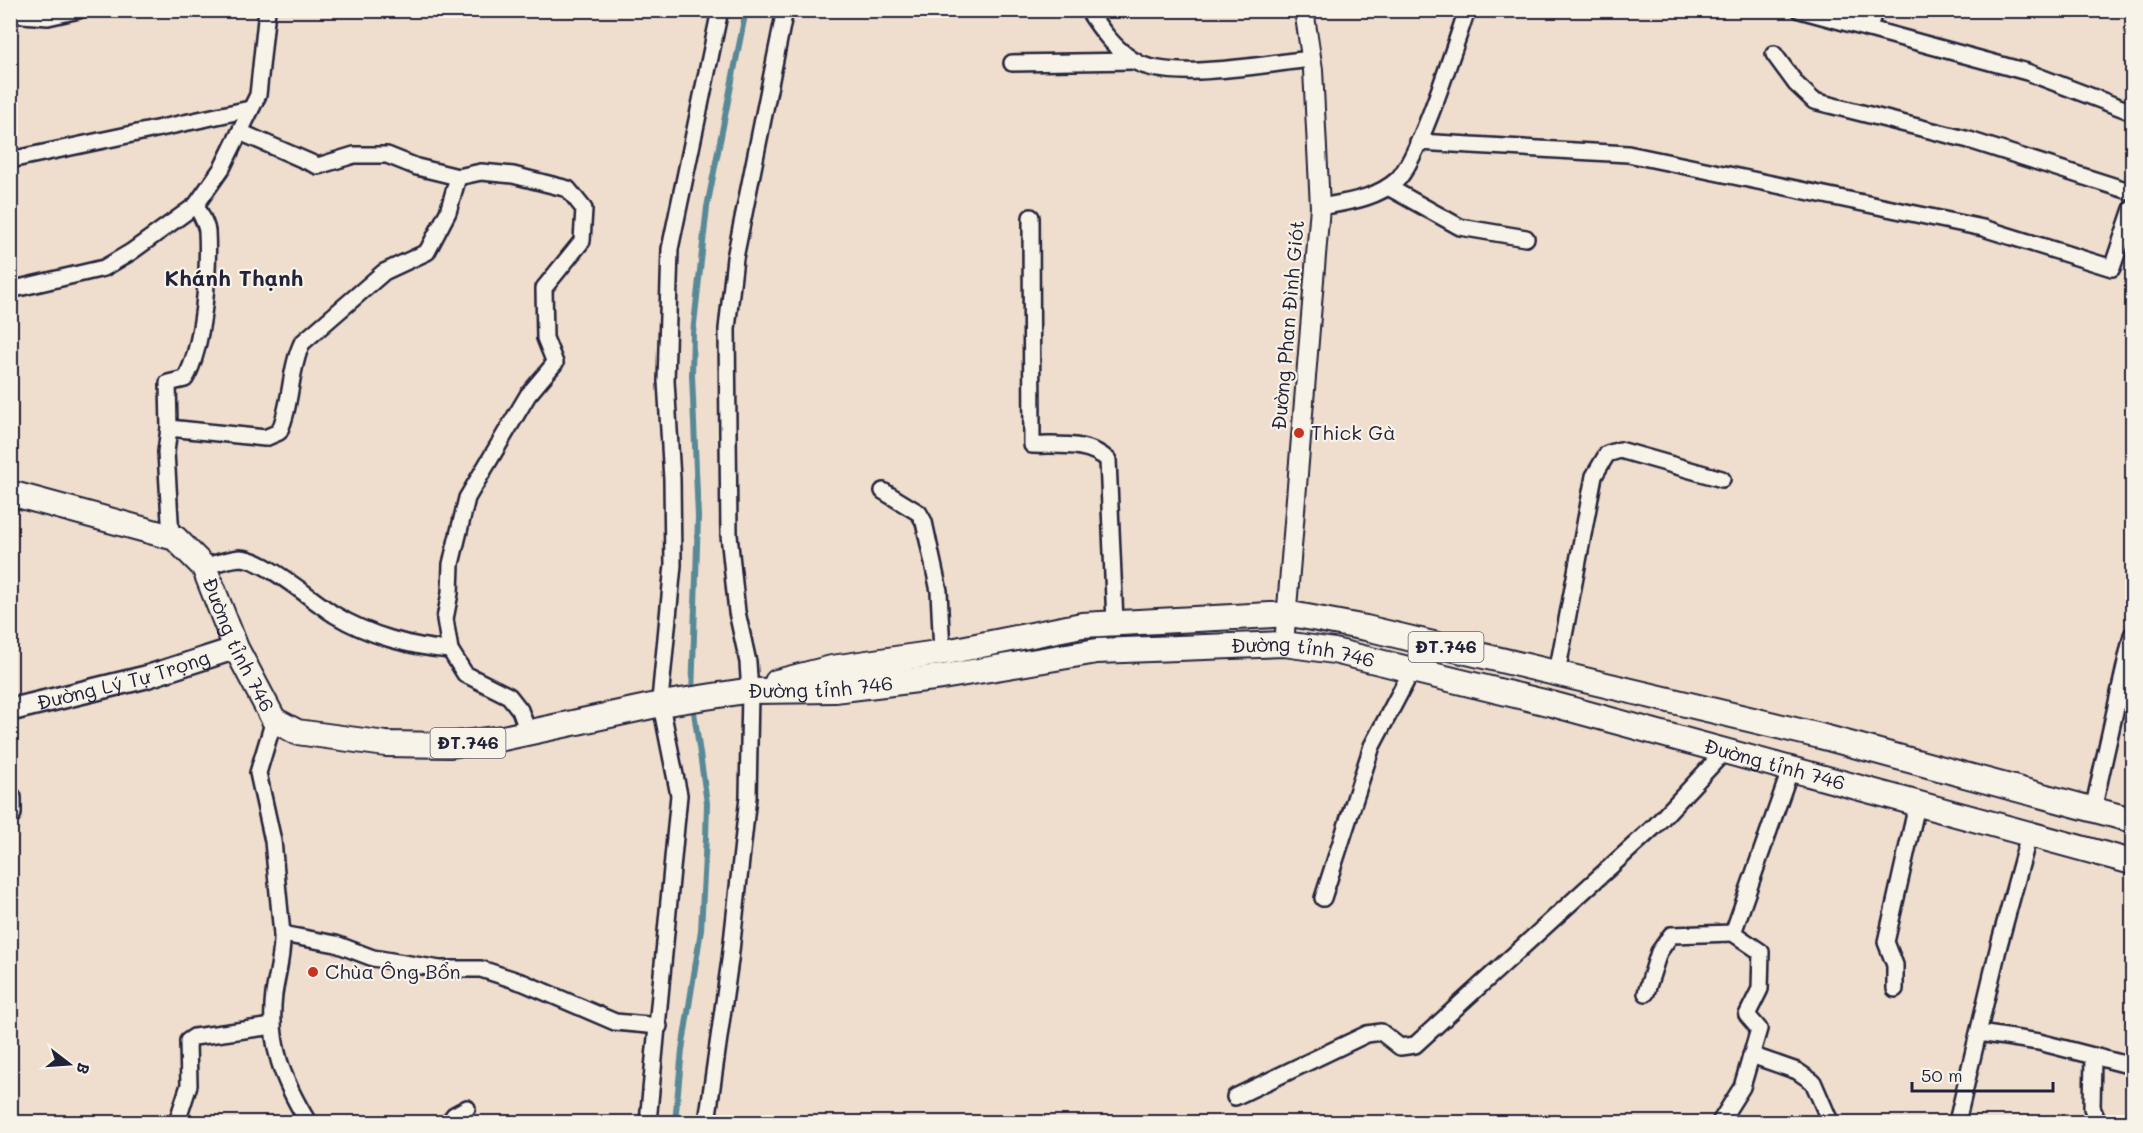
<svg xmlns="http://www.w3.org/2000/svg" width="2143" height="1133" font-family="Mali,sans-serif">
<rect width="100%" height="100%" fill="#efddcd"/>
<filter id="ink" filterUnits="userSpaceOnUse"><feTurbulence type="fractalNoise" baseFrequency=".0167" numOctaves="2"/><feDisplacementMap in="SourceGraphic" scale="12" xChannelSelector="R" yChannelSelector="G"/><feConvolveMatrix kernelMatrix="1 2 1 2 8 2 1 2 1" color-interpolation-filters="sRGB"/></filter>
<g filter="url(#ink)">
<g fill="none" stroke-linecap="round" stroke-linejoin="round">
<!-- stream -->
<g stroke="#598997" stroke-width="6">
<path d="M692,695L698,517L692,375L693,333L707,207L746,10"/>
<path d="M675,1122L682,1050L701,930L706,837L707,803L693,705"/>
</g>
<!-- minor casing -->
<g stroke="#22223b" stroke-width="20">
<g id="minor">
<path d="M1088,10C1101,30 1114,48 1134,61C1171,83 1268,63 1311,59"/>
<path d="M1800,10L2027,72L2132,112"/>
<path d="M10,14L48,17L79,10"/>
<path d="M1868,29L1875,10"/>
<path d="M1774,54L1796,84L1814,101L1969,140L2132,192"/>
<path d="M1012,63L1135,61"/>
<path d="M240,132L318,166L354,155H387L417,167L458,177L481,172L513,175L568,189L584,209L582,241L544,288L545,338L555,363L528,395L467,498L451,564L450,593L445,619L450,650L465,674L509,696L520,710L528,732"/>
<path d="M1418,142L1628,154L1983,228L2112,268L2132,209"/>
<path d="M10,160L250,109"/>
<path d="M1388,187L1460,227L1526,238"/>
<path d="M1320,207C1346,202 1376,199 1397,180C1419,159 1455,45 1467,10"/>
<path d="M1031,217L1032,445C1058,446 1088,441 1108,460L1115,622"/>
<path d="M10,290L104,268L131,252L196,205L222,168L258,95L267,10"/>
<path d="M169,428L265,438L279,432C292,404 289,371 302,343L384,272L427,252L448,212L458,177"/>
<path d="M883,491L919,513L924,522L939,591L942,652"/>
<path d="M171,537L166,452L169,428L168,383L185,379C204,347 209,269 207,231C206,223 200,213 196,205"/>
<path d="M204,567C216,563 228,559 240,558C264,558 314,602 335,615C368,635 411,647 450,650"/>
<path d="M1557,673L1594,476L1607,454L1620,450L1722,479"/>
<path d="M274,720L258,773L273,841L282,934C283,955 277,974 274,994C268,1044 283,1081 308,1122"/>
<path d="M2093,810L2132,635"/>
<path d="M1323,898L1372,746L1412,670"/>
<path d="M282,934L336,944L373,958L440,969H481L524,983L615,1022L659,1026"/>
<path d="M1895,989V965L1886,942L1917,805"/>
<path d="M1646,993L1659,952L1671,935L1733,933L1791,768"/>
<path d="M1979,1033L2039,1042L2132,1066"/>
<path d="M1751,1055L1797,1071L1813,1082L1829,1119"/>
<path d="M2093,1056L2092,1108L2098,1122"/>
<path d="M1235,1097L1367,1034L1381,1032L1400,1047L1415,1045L1655,826L1724,752"/>
<path d="M177,1122L189,1085L188,1041L194,1037L273,1026"/>
<path d="M449,1122L454,1115L467,1108"/>
<path d="M648,1122L679,795L660,700L673,565L672,479L666,381L670,249L720,10"/>
<path d="M707,1122L730,960L748,797L750,693L748,662L737,612L729,535L727,329L735,258L785,10"/>
<path d="M1720,1122L1742,1087L1759,1029L1747,1015L1760,989L1761,952L1733,933"/>
<path d="M1957,1122L1999,945L2029,835"/>
</g>
</g>
<!-- tertiary casing -->
<g stroke="#22223b" stroke-width="22">
<path id="tertiary" d="M1284,644L1320,207L1313,70L1304,10"/>
</g>
<!-- secondary casing -->
<g stroke="#22223b" stroke-width="26">
<g id="secondary">
<path id="s1" d="M10,710L146,677L236,648"/>
<path d="M10,798V813"/>
</g>
</g>
<!-- primary casing -->
<g stroke="#22223b" stroke-width="28">
<g id="primary">
<path id="s2" d="M10,493L175,538L204,567L236,648L274,720L297,732L386,744L449,745L503,738L661,704L745,691L834,690L942,677L1097,651L1284,644L1334,651L1552,704L2132,862"/>
<path d="M777,682L832,668L951,651L1082,625L1291,614L1366,628L1820,736L2132,820"/>
</g>
</g>
<!-- minor -->
<use href="#minor" stroke="#f7f3e8" stroke-width="15"/>
<!-- tertiary -->
<use href="#tertiary" stroke="#f7f3e8" stroke-width="18"/>
<!-- secondary -->
<use href="#secondary" stroke="#f7f3e8" stroke-width="21"/>
<!-- primary -->
<use href="#primary" stroke="#f7f3e8" stroke-width="24"/>
</g>
</g>
<!-- markers -->
<g fill="#c8321e" stroke="#f7f3e8" stroke-width="2">
<circle cx="1299" cy="433" r="6"/>
<circle cx="313" cy="972" r="6"/>
</g>
<g text-anchor="middle" stroke-width="4.5" stroke-linejoin="round" paint-order="stroke">
<!-- shield labels -->
<g fill="#f7f3e8" stroke="#62616f" stroke-width="1.5">
<rect x="1408.5" y="632" width="75" height="30" rx="4.5"/>
<rect x="430.5" y="728" width="75" height="30" rx="4.5"/>
</g>
<g font-size="18" font-weight="bold" fill="#22223b">
<text x="1446" y="653">ĐT.746</text>
<text x="468" y="749">ĐT.746</text>
</g>
<!-- street labels -->
<g font-size="20" fill="#22223b" stroke="#f7f3e8">
<text transform="translate(1288 325) rotate(-85)" y="7">Đường Phan Đình Giót</text>
<text dy="7" stroke="none"><textPath href="#s2" startOffset="297">Đường tỉnh 746</textPath></text>
<text dy="7" stroke="none"><textPath href="#s2" startOffset="1422">Đường tỉnh 746</textPath></text>
<text dy="7" stroke="none"><textPath href="#s1" startOffset="117">Đường Lý Tự Trọng</textPath></text>
<text dy="7" stroke="none"><textPath href="#s2" startOffset="936">Đường tỉnh 746</textPath></text>
<text dy="7" stroke="none"><textPath href="#s2" startOffset="1908">Đường tỉnh 746</textPath></text>
</g>
<!-- poi labels -->
<g font-size="20" fill="#22223b" stroke="#f7f3e8" text-anchor="start">
<text x="1311" y="440">Thick Gà</text>
<text x="325" y="979">Chùa Ông Bổn</text>
</g>
<!-- quarter labels -->
<g font-size="22" font-weight="bold" fill="#22223b" stroke="#f7f3e8">
<text x="234" y="286">Khánh Thạnh</text>
</g>
</g>
<!-- margin -->
<rect width="2143" height="1133" fill="none" stroke="#f7f3e8" stroke-width="36"/>
<rect x="18" y="18" width="2107" height="1097" fill="none" stroke="#22223b" stroke-width="2" filter="url(#ink)"/>
<!-- north arrow -->
<g transform="translate(69 1064) rotate(107)" stroke="#f7f3e8" stroke-width="4.5" paint-order="stroke">
<path d="M0-4.5L10 22L0 15L-10 22Z" fill="#22223b"/>
<text y="-9" font-size="16" font-weight="bold" text-anchor="middle" fill="#22223b">B</text>
</g>
<!-- scale -->
<path d="M1912 1082v9h141v-9" fill="none" stroke="#22223b" stroke-width="3"/>
<text x="1921" y="1082" font-size="18" fill="#22223b" stroke="#f7f3e8" stroke-width="4.5" paint-order="stroke">50 m</text>
</svg>
